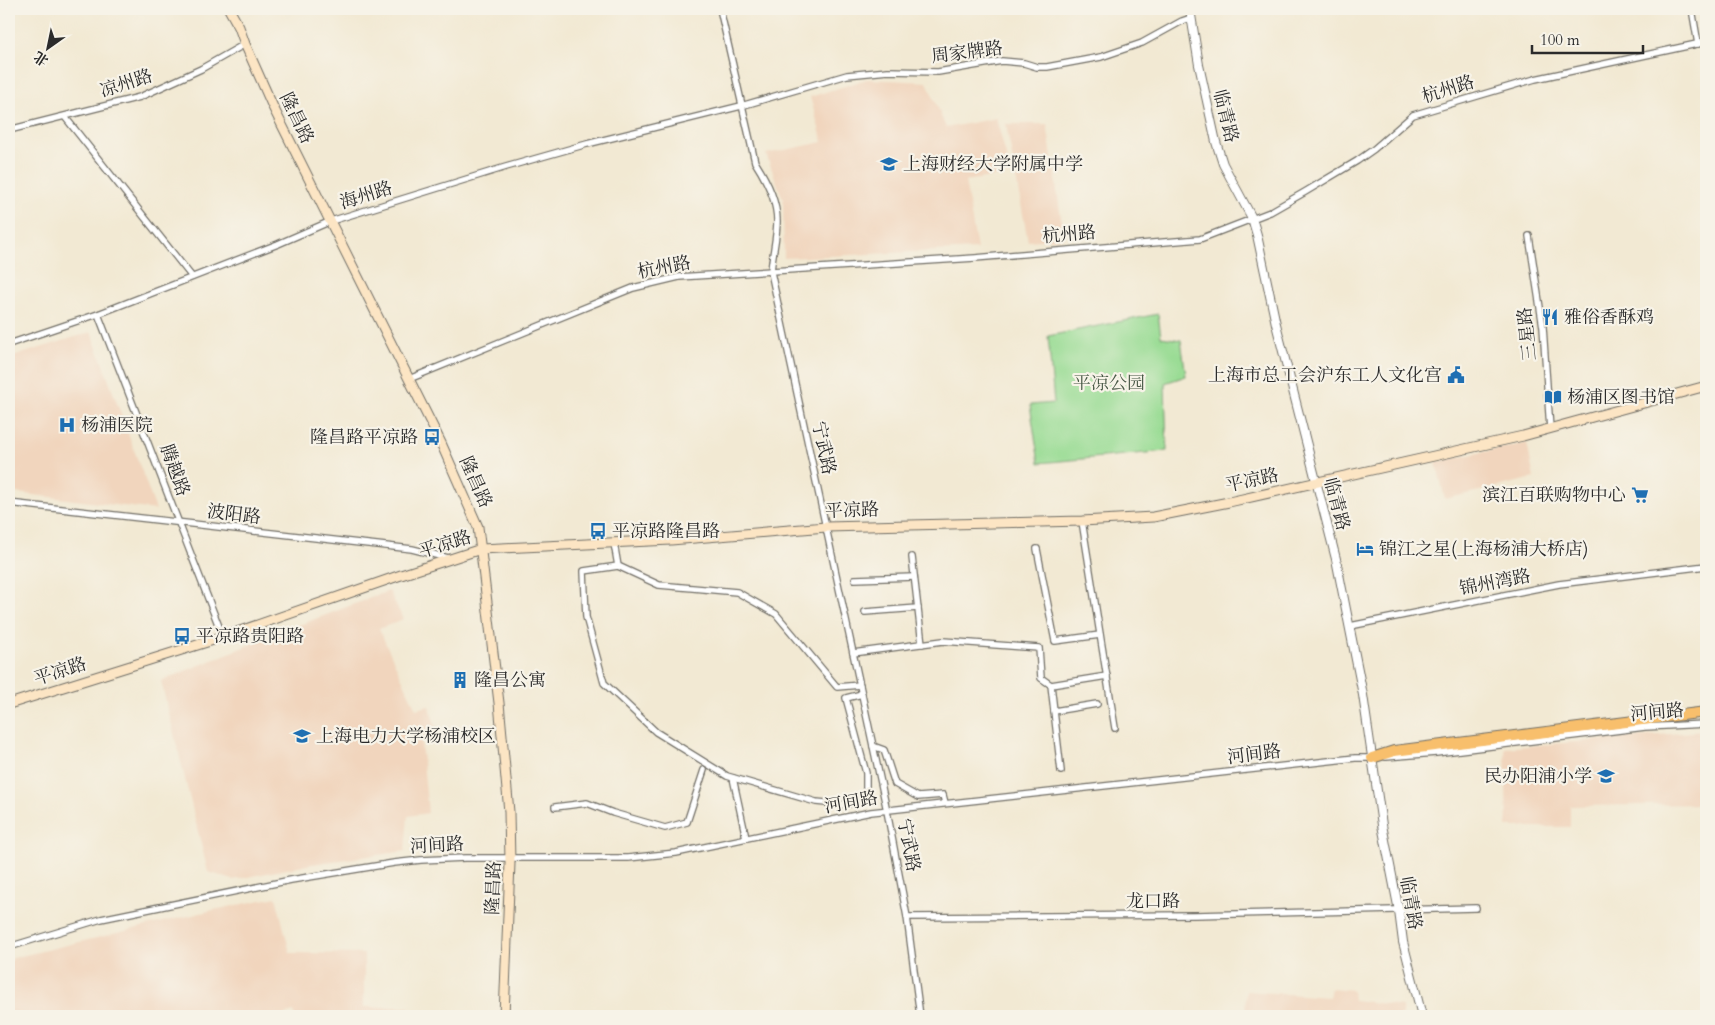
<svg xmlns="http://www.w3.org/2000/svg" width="1715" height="1025" font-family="Cardo,'Noto Serif SC',serif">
<rect width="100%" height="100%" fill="#f7f3e8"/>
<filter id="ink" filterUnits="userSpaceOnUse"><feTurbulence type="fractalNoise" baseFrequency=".02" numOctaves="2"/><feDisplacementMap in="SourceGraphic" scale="10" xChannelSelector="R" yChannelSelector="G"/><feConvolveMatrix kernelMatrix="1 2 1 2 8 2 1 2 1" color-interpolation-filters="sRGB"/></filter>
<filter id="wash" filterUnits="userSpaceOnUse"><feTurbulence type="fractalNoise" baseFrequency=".0096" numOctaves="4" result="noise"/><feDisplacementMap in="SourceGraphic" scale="20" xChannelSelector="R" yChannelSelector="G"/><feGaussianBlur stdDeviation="1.12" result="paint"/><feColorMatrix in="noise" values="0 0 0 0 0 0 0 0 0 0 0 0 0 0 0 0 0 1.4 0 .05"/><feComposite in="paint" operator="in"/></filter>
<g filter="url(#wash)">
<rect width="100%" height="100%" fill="#f2e9d3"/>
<!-- built -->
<g fill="#f1d5bd">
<path d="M867,79L927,82L946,128L996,118L1011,174L965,181L977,249L784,258L783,199L766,154L823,142L810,97Z"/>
<path d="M1006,124H1047L1064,238L1028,241Z"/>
<path d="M91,332L156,510L9,492V358Z"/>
<path d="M1527,443L1534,478L1445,499L1436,462Z"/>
<path d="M389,591L403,619L379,629L416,709L429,706L437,730L421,742L428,813L408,816L405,851L312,864L233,880L208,872L161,681L273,635Z"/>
<path d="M1706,731V804L1570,806V827H1507L1505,748Z"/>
<path d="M276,897L290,953L364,954V1007H409V1016H294V1012L279,1016H9V964L13,958L209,911Z"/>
<path d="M1331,988L1352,990L1353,1000L1402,1006V1016H1245L1246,991L1329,997Z"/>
</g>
<!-- green -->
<path fill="#9adc94" stroke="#628460" d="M1158,314L1161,337L1181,340L1186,376L1165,383L1167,451L1039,463L1030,405L1054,403L1048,336Z"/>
</g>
<g filter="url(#ink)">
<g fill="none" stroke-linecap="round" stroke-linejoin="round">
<!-- minor casing -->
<g stroke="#716e66" stroke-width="8">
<g id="minor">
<path d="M720,9L755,162C766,179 777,200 777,221C777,238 772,255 771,272L887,811L907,917L920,1016"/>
<path d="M1692,9L1698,44"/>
<path d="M65,117L192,277"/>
<path d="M9,130L140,97L201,69L245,44"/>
<path d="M1529,236L1543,327L1550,429"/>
<path d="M98,314L223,637"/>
<path d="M9,344L98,314L278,244L331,221L506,167L587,144L741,106L847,75L888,71L938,72L1002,61L1024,63L1037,67H1047L1101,57L1142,43L1182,21L1191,18"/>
<path d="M409,379L633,288L679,277L975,258L1200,239L1270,212L1305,192L1357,161L1374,149L1413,115L1535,79L1706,42"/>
<path d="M9,503L412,549L448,558"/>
<path d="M1082,521L1115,728"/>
<path d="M614,543L618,566L659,585L737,592L776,614L837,687L860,685"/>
<path d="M1037,549L1055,641L1100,635"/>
<path d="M912,557L922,644"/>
<path d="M618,566L584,571L586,617L604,683L656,732L727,776L816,802L847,805L866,794V773L846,698L862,694"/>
<path d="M855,579L914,577"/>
<path d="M865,612L918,608"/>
<path d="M1350,626L1559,584L1706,566"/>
<path d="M853,653L943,641L1039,648L1041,678L1051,685L1061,771"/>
<path d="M1051,685L1107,676"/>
<path d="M1054,711L1097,704"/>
<path d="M873,746L884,750L895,784L918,797L943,795L945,803"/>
<path d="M1386,757L1436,753L1645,727L1706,724"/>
<path d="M733,778L746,838"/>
<path d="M555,807L587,803L613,813L665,828L687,822L704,770"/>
<path d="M907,917L1195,915L1476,908"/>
<path d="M9,947L101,919L291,880L394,863L421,860L465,858H628L676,853L871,812L1355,758H1374"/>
</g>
</g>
<!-- tertiary casing -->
<g stroke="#716e66" stroke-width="10">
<path id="tertiary" d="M1190,9L1199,65L1216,142L1223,164L1252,218L1257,235L1276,324L1336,559L1363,695L1382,825L1399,911L1403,942L1422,1016"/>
</g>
<!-- secondary casing -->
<g stroke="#716e66" stroke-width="11">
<g id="secondary">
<path d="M229,9L239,27L245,44L273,107L441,443L478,527L499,703L509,812L510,863L504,1016"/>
<path d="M9,704L223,637L401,575L481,549L671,540L826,527L1082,521L1153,517L1229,502L1523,436L1706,386"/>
</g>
</g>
<!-- trunk casing -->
<g stroke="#716e66" stroke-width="12">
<path id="trunk" d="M1372,758L1394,751L1706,712"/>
</g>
<!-- minor -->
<use href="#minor" stroke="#fff" stroke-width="5.5"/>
<!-- tertiary -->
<use href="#tertiary" stroke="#fff" stroke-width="8"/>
<!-- secondary -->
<use href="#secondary" stroke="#fce5c4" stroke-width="9"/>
<!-- trunk -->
<use href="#trunk" stroke="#f8bf6c" stroke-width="10"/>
</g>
</g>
<!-- icons -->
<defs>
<g id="school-bare" transform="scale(1.35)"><path d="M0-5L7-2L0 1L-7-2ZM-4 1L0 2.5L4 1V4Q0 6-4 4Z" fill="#1f6fb2" stroke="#f7f3e8" stroke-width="2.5" paint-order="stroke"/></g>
<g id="restaurant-bare" transform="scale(1.35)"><path d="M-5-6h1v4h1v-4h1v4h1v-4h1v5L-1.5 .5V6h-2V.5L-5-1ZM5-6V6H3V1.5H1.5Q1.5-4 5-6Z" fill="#1f6fb2" stroke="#f7f3e8" stroke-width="2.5" paint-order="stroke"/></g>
<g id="civic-bare" transform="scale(1.35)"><path d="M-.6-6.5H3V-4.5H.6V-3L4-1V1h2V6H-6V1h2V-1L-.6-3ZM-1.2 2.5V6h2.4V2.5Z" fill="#1f6fb2" stroke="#f7f3e8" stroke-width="2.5" paint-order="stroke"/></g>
<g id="library-bare" transform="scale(1.35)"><path d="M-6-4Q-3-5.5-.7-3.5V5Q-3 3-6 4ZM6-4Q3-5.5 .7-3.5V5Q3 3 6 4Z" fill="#1f6fb2" stroke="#f7f3e8" stroke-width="2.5" paint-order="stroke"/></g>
<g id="hospital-bare" transform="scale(1.35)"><path d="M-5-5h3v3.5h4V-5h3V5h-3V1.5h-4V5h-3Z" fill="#1f6fb2" stroke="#f7f3e8" stroke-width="2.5" paint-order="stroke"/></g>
<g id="bus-bare" transform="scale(1.35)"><path d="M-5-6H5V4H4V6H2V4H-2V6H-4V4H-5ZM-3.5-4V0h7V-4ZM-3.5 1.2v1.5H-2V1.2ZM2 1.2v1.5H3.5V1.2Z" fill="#1f6fb2" stroke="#f7f3e8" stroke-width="2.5" paint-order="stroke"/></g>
<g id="supermarket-bare" transform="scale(1.35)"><path d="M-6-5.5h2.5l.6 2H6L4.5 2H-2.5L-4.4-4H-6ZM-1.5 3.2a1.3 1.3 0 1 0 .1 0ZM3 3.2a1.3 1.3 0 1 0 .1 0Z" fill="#1f6fb2" stroke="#f7f3e8" stroke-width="2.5" paint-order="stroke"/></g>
<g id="hotel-bare" transform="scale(1.35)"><path d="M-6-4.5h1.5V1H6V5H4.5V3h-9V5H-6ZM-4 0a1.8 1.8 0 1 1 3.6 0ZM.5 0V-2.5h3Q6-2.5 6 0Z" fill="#1f6fb2" stroke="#f7f3e8" stroke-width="2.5" paint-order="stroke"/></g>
<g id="building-bare" transform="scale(1.35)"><path d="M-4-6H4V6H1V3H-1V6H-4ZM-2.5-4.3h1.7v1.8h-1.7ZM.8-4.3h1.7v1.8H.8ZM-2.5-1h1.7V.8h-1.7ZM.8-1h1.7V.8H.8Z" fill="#1f6fb2" stroke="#f7f3e8" stroke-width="2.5" paint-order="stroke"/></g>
</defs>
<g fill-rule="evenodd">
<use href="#school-bare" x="889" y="164"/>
<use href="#restaurant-bare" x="1550" y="317"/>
<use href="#civic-bare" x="1456" y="375"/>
<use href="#library-bare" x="1553" y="397"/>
<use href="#hospital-bare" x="67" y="425"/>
<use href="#bus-bare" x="432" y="437"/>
<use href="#supermarket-bare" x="1640" y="495"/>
<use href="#bus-bare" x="598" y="531"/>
<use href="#hotel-bare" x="1365" y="549"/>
<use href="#bus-bare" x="182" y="636"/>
<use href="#building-bare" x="460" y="680"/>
<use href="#school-bare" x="302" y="736"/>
<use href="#school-bare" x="1606" y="776"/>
</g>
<g text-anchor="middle" stroke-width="4.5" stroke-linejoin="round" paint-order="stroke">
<!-- street labels -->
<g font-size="18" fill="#2b2b2b" stroke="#f7f3e8">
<text transform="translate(967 52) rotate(-7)" y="6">周家牌路</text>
<text transform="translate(126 83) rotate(-18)" y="6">凉州路</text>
<text transform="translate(1448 89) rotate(-17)" y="6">杭州路</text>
<text transform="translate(1226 116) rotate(76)" y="6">临青路</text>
<text transform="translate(297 118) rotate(64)" y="6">隆昌路</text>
<text transform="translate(366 195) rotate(-17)" y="6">海州路</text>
<text transform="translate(1069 234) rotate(-5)" y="6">杭州路</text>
<text transform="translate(664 267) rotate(-11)" y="6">杭州路</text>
<text transform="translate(1527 334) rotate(-96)" y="6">三星路</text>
<text transform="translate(824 448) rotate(78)" y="6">宁武路</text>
<text transform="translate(175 470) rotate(70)" y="6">腾越路</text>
<text transform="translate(1252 480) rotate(-12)" y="6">平凉路</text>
<text transform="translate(476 482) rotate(66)" y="6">隆昌路</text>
<text transform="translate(1337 504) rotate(75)" y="6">临青路</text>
<text transform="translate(852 510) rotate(-2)" y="6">平凉路</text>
<text transform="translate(234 514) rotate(7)" y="6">波阳路</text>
<text transform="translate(445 544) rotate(-17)" y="6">平凉路</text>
<text transform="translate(1495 582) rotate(-11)" y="6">锦州湾路</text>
<text transform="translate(60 671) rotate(-18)" y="6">平凉路</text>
<text transform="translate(1657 712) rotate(-5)" y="6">河间路</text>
<text transform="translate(1254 754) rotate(-7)" y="6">河间路</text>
<text transform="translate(851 802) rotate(-10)" y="6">河间路</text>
<text transform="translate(437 845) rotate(-3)" y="6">河间路</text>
<text transform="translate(909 845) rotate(79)" y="6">宁武路</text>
<text transform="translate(493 888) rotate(-88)" y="6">隆昌路</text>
<text x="1153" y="907">龙口路</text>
<text transform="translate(1411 903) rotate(80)" y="6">临青路</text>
</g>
<!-- poi labels -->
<g font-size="18" fill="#2b2b2b" stroke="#f7f3e8" text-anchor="start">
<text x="903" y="170">上海财经大学附属中学</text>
<text x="1564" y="323">雅俗香酥鸡</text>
<text x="1442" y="381" text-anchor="end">上海市总工会沪东工人文化宫</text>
<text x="1567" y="403">杨浦区图书馆</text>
<text x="81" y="431">杨浦医院</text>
<text x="418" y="443" text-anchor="end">隆昌路平凉路</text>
<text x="1626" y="501" text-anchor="end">滨江百联购物中心</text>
<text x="612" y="537">平凉路隆昌路</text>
<text x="1379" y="555">锦江之星(上海杨浦大桥店)</text>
<text x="196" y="642">平凉路贵阳路</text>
<text x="474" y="686">隆昌公寓</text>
<text x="316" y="742">上海电力大学杨浦校区</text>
<text x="1592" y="782" text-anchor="end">民办阳浦小学</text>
</g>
<!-- park labels -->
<g font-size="18" fill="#475745" stroke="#f7f3e8">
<text x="1109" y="389">平凉公园</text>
</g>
</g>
<!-- margin -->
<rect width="1715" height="1025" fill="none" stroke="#f7f3e8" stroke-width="30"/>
<!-- north arrow -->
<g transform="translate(48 48) rotate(213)" stroke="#f7f3e8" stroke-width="4" paint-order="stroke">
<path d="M0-4L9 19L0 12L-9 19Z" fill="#2b2b2b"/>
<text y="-8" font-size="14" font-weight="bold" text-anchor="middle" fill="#2b2b2b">北</text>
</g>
<!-- scale -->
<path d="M1532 45v8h111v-8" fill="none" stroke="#2b2b2b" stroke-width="2.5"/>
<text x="1540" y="45" font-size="15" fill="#2b2b2b" stroke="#f7f3e8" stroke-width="4" paint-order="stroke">100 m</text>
</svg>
